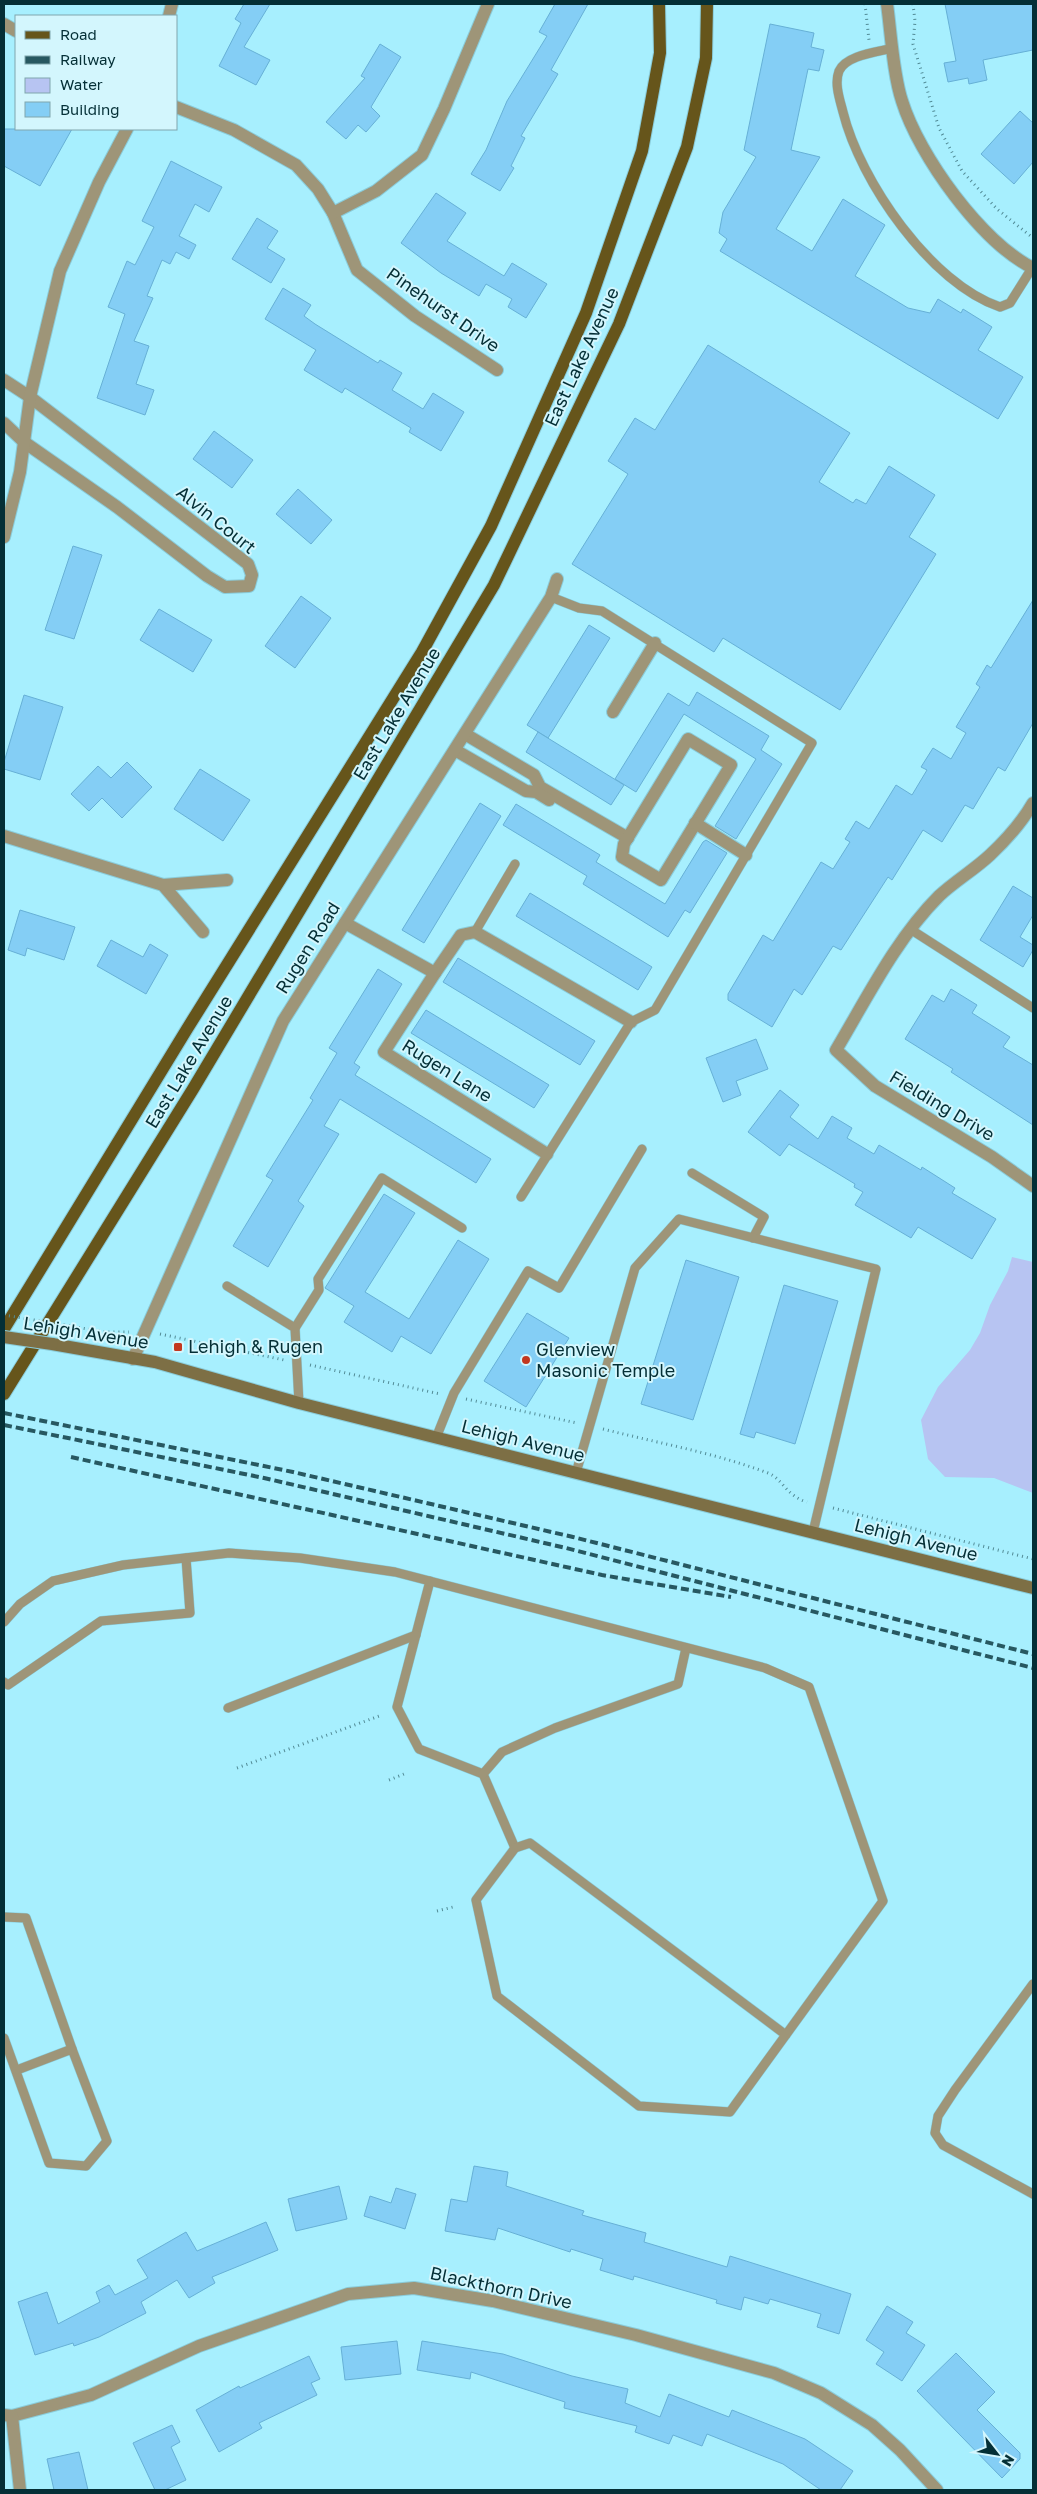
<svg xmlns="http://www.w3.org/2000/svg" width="1037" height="2494" font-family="'Golos Text',sans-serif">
<rect width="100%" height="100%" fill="#a7effe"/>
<!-- water -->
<path fill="#b7c4f2" d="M1012,1257L1033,1262V1493L994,1478L945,1477L928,1459L921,1420L938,1387L970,1350L980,1333L990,1305L1008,1271Z"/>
<!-- building -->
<g fill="#84cef5" stroke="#66b0d6">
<path d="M244,4H270L244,47L270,60L256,85L219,66L241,23L235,19Z"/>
<path d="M555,4H588L551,70L558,74L521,136L525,138L511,166L514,168L500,191L471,174L486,150L507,101L547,36L539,32Z"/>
<path d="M945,4H1033V50L983,60L987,80L969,84L968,78L948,82L944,63L956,61Z"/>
<path d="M770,24L814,33L811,47L824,50L819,71L808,69L791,150L820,157L776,229L812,251L843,199L885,225L855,276L908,308L930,313L938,299L961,313L963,309L992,327L978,350L1023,377L998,419L720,251L727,239L719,233L723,212L756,157L744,150Z"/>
<path d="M380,44L401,57L371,107L380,116L366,132L358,125L346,139L326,122L365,78L361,76Z"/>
<path d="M1020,111L1033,123V162L1014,184L981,154Z"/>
<path d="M4,129H72L40,186L4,166Z"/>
<path d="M171,161L222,187L209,212L195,204L179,236L196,245L189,259L176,252L170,264L162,260L147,296L153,298L134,341L149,346L136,384L154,390L145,415L97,398L125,314L108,307L127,261L135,265L154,227L142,221Z"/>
<path d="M436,193L466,213L447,241L504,276L512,263L547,284L526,318L508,307L512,299L486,284L479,296L441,273L401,243Z"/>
<path d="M257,218L278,231L267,248L285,259L271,283L232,259Z"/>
<path d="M283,288L311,305L304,316L315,324L378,363L380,360L402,373L392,390L423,409L433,393L464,412L441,451L409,432L411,428L345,388L342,393L304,370L316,350L265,319Z"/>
<path d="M708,345L850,433L819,482L853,503L856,499L866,504L889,466L935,495L909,537L936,554L840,710L723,638L714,652L572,564L628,474L608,461L635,418L655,430Z"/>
<path d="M214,431L253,460L232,488L193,459Z"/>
<path d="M298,489L332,520L311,544L276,514Z"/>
<path d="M73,546L102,555L74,639L45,630Z"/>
<path d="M301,596L331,618L295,668L265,646Z"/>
<path d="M1033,600V723L1005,771L998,767L973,809L965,805L942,842L923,830L892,880L888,877L841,950L833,946L802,995L794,989L772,1027L728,1000V994L763,935L773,941L821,862L833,869L850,842L845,839L856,821L869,829L896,785L912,795L927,770L921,767L933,748L951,759L966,733L956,727L980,687L976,684L987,665L991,668Z"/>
<path d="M159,609L212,640L193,672L140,640Z"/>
<path d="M589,625L610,638L548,738L527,725Z"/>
<path d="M697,692L769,736L761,750L782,764L736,839L715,826L756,759L684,714L636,792L615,779L668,693L689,706Z"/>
<path d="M24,695L63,707L40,780L4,769V762Z"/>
<path d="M538,732L624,785L611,805L526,752Z"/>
<path d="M127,762L152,787L122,818L102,798L89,811L71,794L98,766L111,778Z"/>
<path d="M200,769L250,800L223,841L174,809Z"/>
<path d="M480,803L501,816L424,943L402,930Z"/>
<path d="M516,804L600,855L596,862L665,904L703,842L706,840L727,853L690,913L685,910L668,937L583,884L587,876L503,825Z"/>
<path d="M1013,886L1033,898V915L1020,937L1033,945V950L1023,967L980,940Z"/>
<path d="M530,893L652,967L638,990L516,916Z"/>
<path d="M20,910L75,927L64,960L27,948L25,956L8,950Z"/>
<path d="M111,940L143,957L150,944L168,955L146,994L97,966Z"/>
<path d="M458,958L595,1041L580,1065L443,982Z"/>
<path d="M378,969L402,984L354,1063L360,1067L355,1075L491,1159L476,1183L340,1099L324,1126L339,1134L298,1201L304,1206L268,1267L233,1246L273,1180L266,1176L313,1100L310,1098L337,1053L329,1048Z"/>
<path d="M951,989L977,1005L972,1013L1010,1037L1003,1047L1033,1065V1125L951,1072L953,1069L905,1039L932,995L944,1002Z"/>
<path d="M426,1010L549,1085L534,1108L411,1033Z"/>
<path d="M756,1039L768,1069L736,1081L741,1095L723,1102L706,1058Z"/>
<path d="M780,1090L799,1105L790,1117L818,1139L832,1116L852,1128L847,1138L874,1154L879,1145L921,1170L922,1167L955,1188L952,1193L996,1219L972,1259L918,1227L911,1238L855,1205L863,1192L854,1187L855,1184L789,1144L780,1156L748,1132Z"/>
<path d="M384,1194L415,1213L365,1292L409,1319L458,1240L489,1259L431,1354L401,1336L392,1352L344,1322L354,1306L325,1288Z"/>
<path d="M686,1260L739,1277L693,1420L641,1404Z"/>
<path d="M784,1285L838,1301L795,1444L756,1432L754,1438L740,1434Z"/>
<path d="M527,1313L569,1338L526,1407L484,1381Z"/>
<path d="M474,2166L508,2172L506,2186L584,2211L582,2215L646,2233L644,2242L727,2267L730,2256L851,2294L839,2334L817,2327L821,2314L770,2299L768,2304L744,2297L741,2310L716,2303L717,2300L634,2276L633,2280L600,2270L603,2259L571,2249L570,2252L498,2228L495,2240L445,2231L451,2199L467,2202Z"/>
<path d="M339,2186L347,2219L296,2231L288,2199Z"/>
<path d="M396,2188L416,2194L405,2229L364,2216L370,2196L391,2203Z"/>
<path d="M266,2222L278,2250L212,2277L215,2283L189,2298L177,2280L141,2302L146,2313L99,2337L74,2346L73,2343L35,2355L18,2302L47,2292L58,2324L100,2302L96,2292L109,2285L115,2295L148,2278L137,2260L186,2232L197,2251Z"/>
<path d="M887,2306L913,2322L906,2333L925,2345L902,2381L876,2364L884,2352L866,2340Z"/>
<path d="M397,2341L401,2374L345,2380L341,2347Z"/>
<path d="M422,2341L503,2354L572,2376L628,2389L625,2403L660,2417L669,2394L729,2417L732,2410L805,2439L853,2471L840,2490H821L783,2464L707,2434L702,2446L673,2435L669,2444L635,2432L637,2426L564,2408L565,2402L471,2372L470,2379L417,2370Z"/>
<path d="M956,2353L995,2392L977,2410L1020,2453V2459L1002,2478L917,2391Z"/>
<path d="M309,2356L320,2379L311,2383L317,2395L259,2423L262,2428L219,2452L196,2410L239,2386L240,2388Z"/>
<path d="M172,2425L180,2442L171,2447L186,2480L165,2490H155L133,2443Z"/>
<path d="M79,2452L88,2490H54L47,2459Z"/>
</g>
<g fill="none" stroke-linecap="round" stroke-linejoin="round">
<!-- lane casing -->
<g stroke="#8accda" stroke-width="10">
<g id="lane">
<path d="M893,48C878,52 846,55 839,71C834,84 840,100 843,112C860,181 931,284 1000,307L1010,303L1032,268"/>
<path d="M910,929L1033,1008"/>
<path d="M475,932L515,864"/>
<path d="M692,1173L764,1217L753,1238"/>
<path d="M521,1197L631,1022L655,1010L812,743L602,611L579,608L551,597"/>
<path d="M227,1286L295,1328L299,1403"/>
<path d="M295,1328L319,1290L318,1279L382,1178L462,1228"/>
<path d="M436,1438L454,1393L528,1271L559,1288L642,1149"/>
<path d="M576,1473L635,1268L679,1219L876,1269L813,1532"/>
<path d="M430,1581L397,1707L419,1749L483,1774L515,1848"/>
<path d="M4,1622L20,1604L53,1581L123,1565L229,1553L300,1558L395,1572L765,1668L809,1687L883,1901L735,2105L730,2112L639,2106L497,1996L476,1900L515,1848L530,1843L786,2035"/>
<path d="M4,1682L8,1685L101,1621L190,1613L186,1558"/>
<path d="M228,1708L416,1635"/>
<path d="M483,1774L502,1752L555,1728L678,1684L686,1648"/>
<path d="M4,1917L26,1918L72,2049"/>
<path d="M1033,1984L955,2090L938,2116L935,2133L943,2145L1033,2194"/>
<path d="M4,2038L49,2163L86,2166L107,2141L72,2049L17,2070"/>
</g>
</g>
<!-- street casing -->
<g stroke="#8accda" stroke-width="14">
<g id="street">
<path d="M887,4C891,33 893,74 902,101C919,156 982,243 1033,268"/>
<path d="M169,16L172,4"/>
<path d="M4,24L16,31"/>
<path d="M176,107L234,130L296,165L318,189L333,213L357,270L415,316L497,370"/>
<path d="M333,213L376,191L422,155L444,109L488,4"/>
<path d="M4,380L30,397L248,564L252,575L249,586L225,587L207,576L117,507L24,442L4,423"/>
<path d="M4,537L20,472L30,397L60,271L99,182L127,129"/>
<path d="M613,712L655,643"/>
<path d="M465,734L534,775L540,787L628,838"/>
<path d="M688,739L731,765L661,880L622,857L624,844Z"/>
<path d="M455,750L526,791L536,792L549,800"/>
<path d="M1033,803C1022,822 1006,840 990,855C974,870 955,881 939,896C896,939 867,998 836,1050L875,1086L992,1157L1033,1186"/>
<path d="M695,823L746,855"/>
<path d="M4,836L163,885L203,932"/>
<path d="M163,885L227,880"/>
<path d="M345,923L435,973L461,935L475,932L631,1022"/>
<path d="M435,973L384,1052L547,1154"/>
<path d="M133,1359L283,1021L551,597L557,579"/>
<path d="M4,2415L12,2416L91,2395L199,2346L348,2294L414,2288L493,2301L636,2335L774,2373L821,2393L872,2425L900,2450L937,2490"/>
<path d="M12,2416L20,2490"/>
</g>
</g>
<!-- secondary casing -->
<g stroke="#8accda" stroke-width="14">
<path id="secondary" d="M52,1344L155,1362L299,1403L1033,1588"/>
</g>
<!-- primary casing -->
<g stroke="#8accda" stroke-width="14">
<g id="primary">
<path d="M4,1329L187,1029L422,652L491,526L586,313L642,151L660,53L659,4"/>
<path d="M4,1394L193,1089L494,585L619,324L687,147L706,58L707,4"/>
</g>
</g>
<!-- path -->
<g stroke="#528b96" stroke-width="3" stroke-dasharray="1 4" stroke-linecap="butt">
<path d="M865,4L869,40"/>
<path d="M913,4L915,21L913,44L939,128L962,171L997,209L1033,238"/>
<path d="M64,1325L105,1332H129"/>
<path d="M160,1334L284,1360"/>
<path d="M310,1365L440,1394"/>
<path d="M466,1399L577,1423"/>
<path d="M603,1429C658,1443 715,1453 768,1473C783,1479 786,1496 807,1502"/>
<path d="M833,1508L1033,1559"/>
<path d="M237,1768L382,1715"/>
<path d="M389,1780L404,1774"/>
<path d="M437,1911L453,1907"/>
</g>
<!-- lane -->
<use href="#lane" stroke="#9e9578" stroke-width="9"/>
<!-- street -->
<use href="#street" stroke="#9e9578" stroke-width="12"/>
<!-- secondary -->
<use href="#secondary" stroke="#7d6f45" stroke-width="12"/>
<!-- primary -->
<use href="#primary" stroke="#66551b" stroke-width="12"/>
<!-- rail -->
<g stroke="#275861" stroke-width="4" stroke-dasharray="8 4" stroke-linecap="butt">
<path d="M4,1413L293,1472L573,1537L1033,1654"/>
<path d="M4,1425L264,1478L566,1548L1033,1668"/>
<path d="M71,1457L602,1575L731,1597"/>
</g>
<!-- secondary-bridge casing -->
<g stroke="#8accda" stroke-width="14" stroke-linecap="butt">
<path id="secondary-bridge" d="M4,1337L52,1344"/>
</g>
<!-- path-bridge -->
<path stroke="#528b96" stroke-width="3" stroke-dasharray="1 4" stroke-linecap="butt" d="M4,1315L64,1325"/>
<!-- secondary-bridge -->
<use href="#secondary-bridge" stroke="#7d6f45" stroke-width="12"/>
</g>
<!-- markers -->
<g fill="#c3371f" stroke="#d3f6fd" stroke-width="2">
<rect x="173" y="1342" width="10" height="10" rx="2.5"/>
<circle cx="526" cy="1360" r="5"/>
</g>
<g text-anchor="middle" stroke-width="4" stroke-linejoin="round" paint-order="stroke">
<!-- street labels -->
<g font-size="18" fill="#042f36" stroke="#d3f6fd">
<text transform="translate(443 310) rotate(35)" y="6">Pinehurst Drive</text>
<text transform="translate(582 357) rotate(-65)" y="6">East Lake Avenue</text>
<text transform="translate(216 520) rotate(39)" y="6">Alvin Court</text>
<text transform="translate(397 714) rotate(-59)" y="6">East Lake Avenue</text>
<text transform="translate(308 948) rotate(-58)" y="6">Rugen Road</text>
<text transform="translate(189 1062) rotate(-59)" y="6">East Lake Avenue</text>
<text transform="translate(447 1071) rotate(32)" y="6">Rugen Lane</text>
<text transform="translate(942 1106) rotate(31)" y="6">Fielding Drive</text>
<text transform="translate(86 1333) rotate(9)" y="6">Lehigh Avenue</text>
<text transform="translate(523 1441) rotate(14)" y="6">Lehigh Avenue</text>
<text transform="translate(916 1540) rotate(14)" y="6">Lehigh Avenue</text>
<text transform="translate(501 2288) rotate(12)" y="6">Blackthorn Drive</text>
</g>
<!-- poi labels -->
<g font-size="18" fill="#042f36" stroke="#d3f6fd" text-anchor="start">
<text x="188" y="1353">Lehigh &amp; Rugen</text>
<text x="536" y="1356">Glenview<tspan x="536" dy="21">Masonic Temple</tspan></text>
</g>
</g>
<!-- border -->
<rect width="1037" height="2494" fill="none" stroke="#042f36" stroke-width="10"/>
<!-- legend -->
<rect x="15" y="15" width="162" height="115" fill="#d3f6fd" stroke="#80a6ad"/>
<rect x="25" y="31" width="25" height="8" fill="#66551b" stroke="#80a6ad"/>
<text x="60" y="40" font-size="15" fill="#042f36">Road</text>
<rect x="25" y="56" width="25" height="8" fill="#275861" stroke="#80a6ad"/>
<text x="60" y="65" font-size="15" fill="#042f36">Railway</text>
<rect x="25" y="78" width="25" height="15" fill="#b7c4f2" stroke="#80a6ad"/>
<text x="60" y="90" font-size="15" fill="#042f36">Water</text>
<rect x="25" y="102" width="25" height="15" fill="#84cef5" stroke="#80a6ad"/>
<text x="60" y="115" font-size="15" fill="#042f36">Building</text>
<!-- north arrow -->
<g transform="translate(997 2454) rotate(121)" stroke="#d3f6fd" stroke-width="4" paint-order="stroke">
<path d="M0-4L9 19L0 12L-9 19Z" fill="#042f36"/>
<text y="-8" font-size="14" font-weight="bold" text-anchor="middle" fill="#042f36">N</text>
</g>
</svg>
